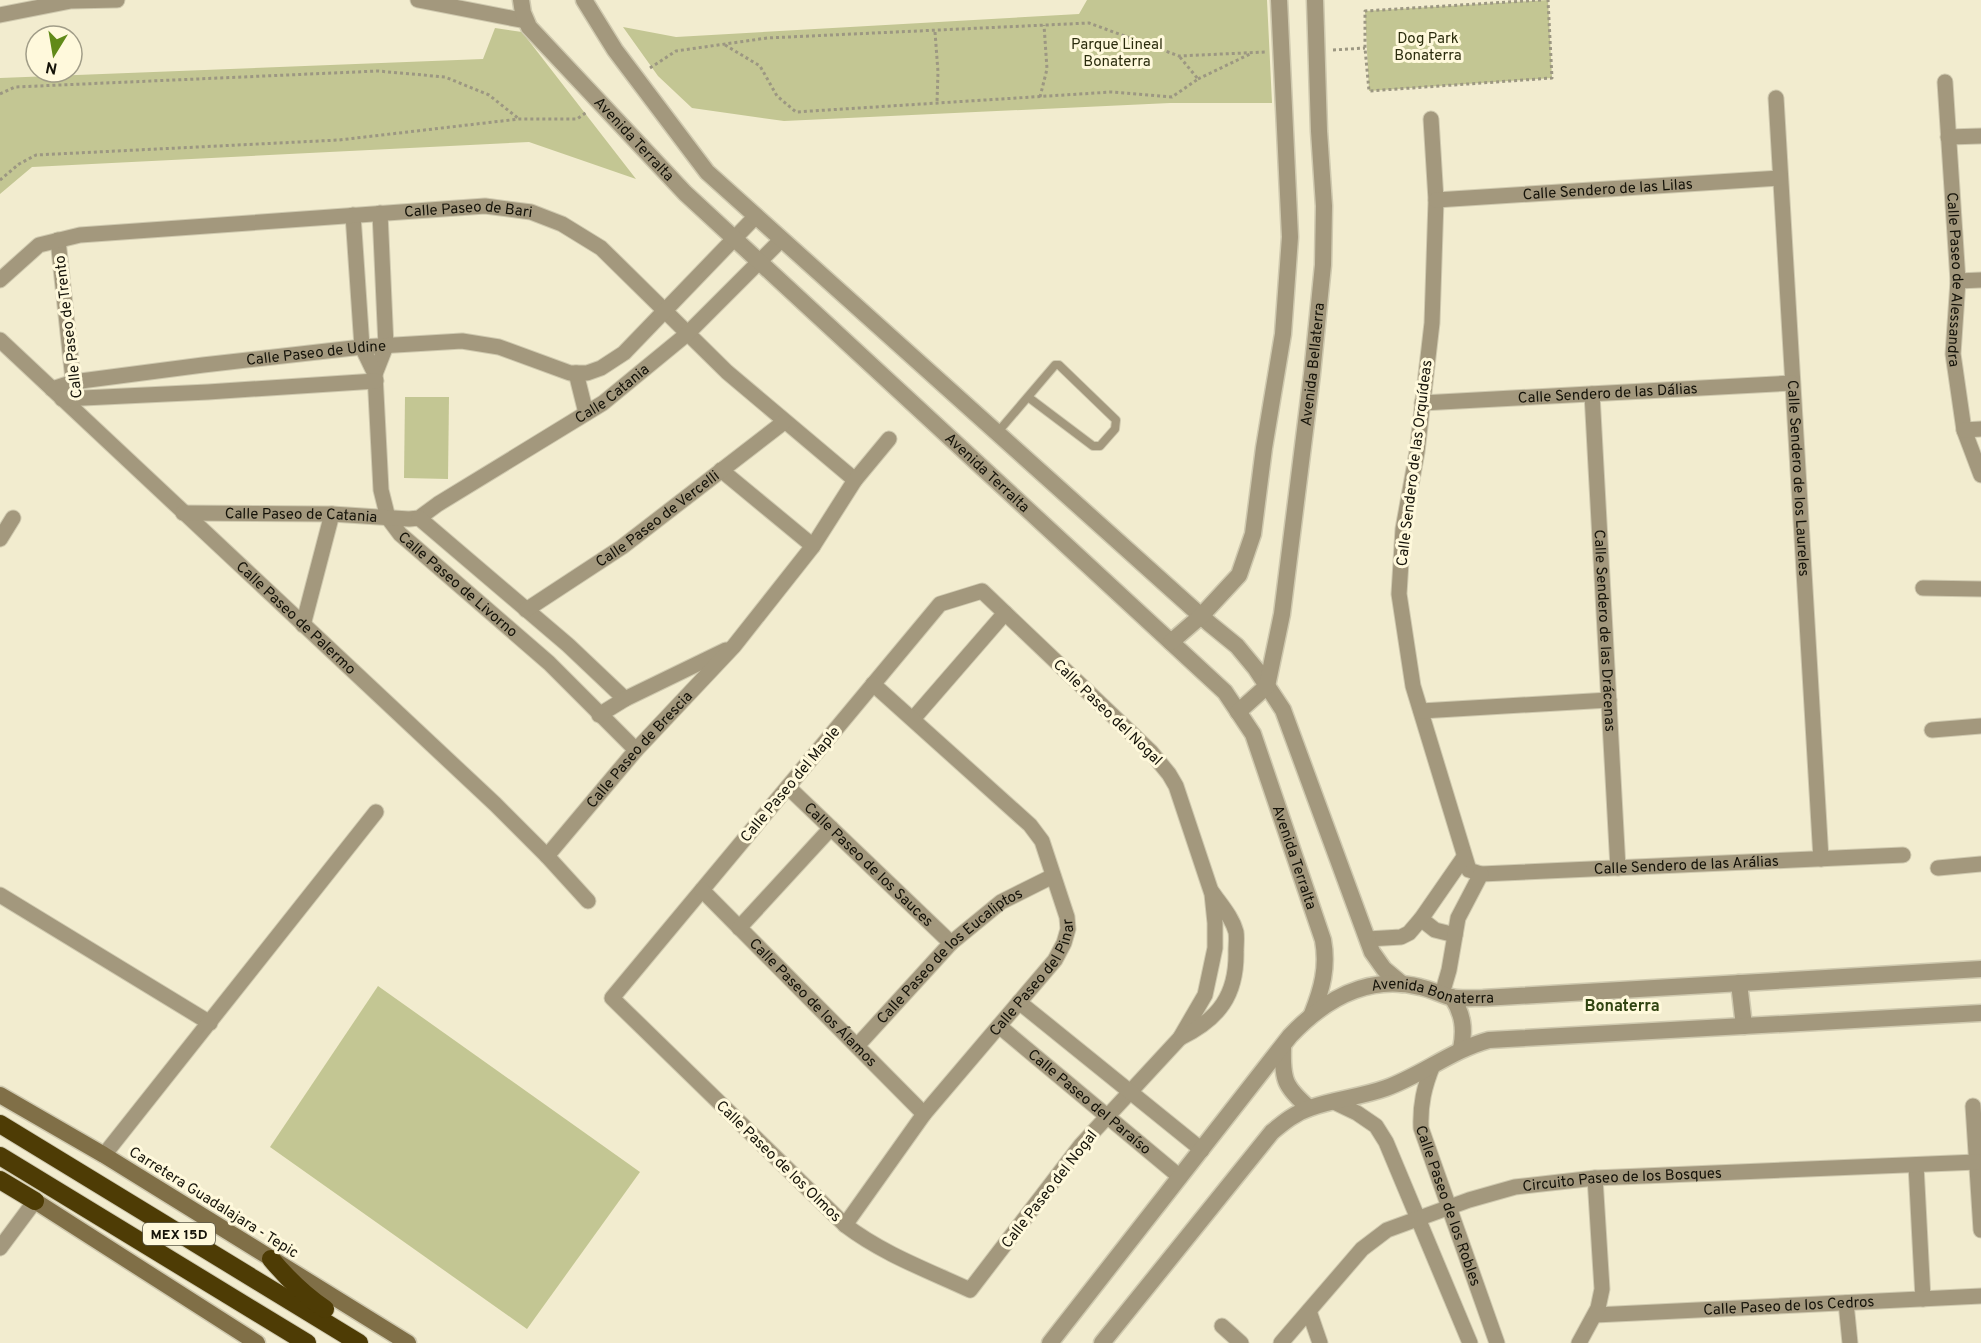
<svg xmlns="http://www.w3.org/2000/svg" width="1981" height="1343" font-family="Overpass,sans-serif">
<rect width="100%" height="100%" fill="#f2eccf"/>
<!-- green -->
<g fill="#c3c693">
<path d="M1087,0H1267L1272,103H1170L784,121L692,108L658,76L623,27L676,37L1079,14Z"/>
<path d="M1548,0L1552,78L1369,91L1365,11Z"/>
<path d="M495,28L522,32L636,179L529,142L32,167L0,194V78L483,59Z"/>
<path d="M405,397H449L448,479L404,478Z"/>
<path d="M378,986L640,1172L527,1329L270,1147Z"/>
</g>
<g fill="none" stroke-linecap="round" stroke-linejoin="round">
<!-- service casing -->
<g stroke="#cfc9af" stroke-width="10">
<path id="service" d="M997,433L1055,365H1059L1116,420L1115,429L1100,446H1093L1028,397"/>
</g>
<!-- minor casing -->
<g stroke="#cfc9af" stroke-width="17">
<g id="minor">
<path d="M418,0L526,21"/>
<path d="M0,15L71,1L117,0"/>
<path id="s1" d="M1945,82L1958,281L1953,354L1964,430L1981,475"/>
<path id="s2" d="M1776,98L1821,859"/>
<path id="s3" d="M1431,119L1436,200L1432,323L1417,452L1403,529L1399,594L1413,686L1469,870L1481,874L1903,855"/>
<path d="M1948,137L1981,136"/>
<path id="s4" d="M1436,200L1780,178"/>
<path id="s5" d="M380,213L386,346L375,374L381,490L388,518L400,534L414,546L549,663L636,750"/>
<path d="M353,215L362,347L375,374"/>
<path d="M58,240L74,389"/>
<path id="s6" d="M0,280L39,245L80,235L485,206L531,212L562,224L601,248L727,372L855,480"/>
<path d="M1958,281L1981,280"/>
<path id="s7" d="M0,340L495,804L547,856L588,901"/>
<path d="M576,373L586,413"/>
<path id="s8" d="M52,389L73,382L203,365L362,347L462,341L499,347L570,373H587L601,368L624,353L756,216"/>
<path id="s9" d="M1592,394L1618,868"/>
<path d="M62,399L208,392L376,381"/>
<path id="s10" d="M1422,403L1792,383"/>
<path d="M1964,430L1981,429"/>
<path d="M721,470L813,546"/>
<path id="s11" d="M183,513L332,514L409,519L419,518L438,504L603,403L687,334L781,240"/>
<path d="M419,518L568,645L625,699"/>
<path d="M0,539L13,518"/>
<path d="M1923,588L1981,589"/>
<path d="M982,591L1151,752L1169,774L1176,786L1212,894L1215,923V948L1205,995L1180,1038L1081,1145L970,1290C927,1270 883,1254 845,1225L612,998L940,604Z"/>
<path id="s12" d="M526,610L622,547L784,422"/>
<path d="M303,625L332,514"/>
<path d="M1421,711L1609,700"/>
<path d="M599,715L625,699L726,650"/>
<path d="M913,719L1005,613"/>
<path d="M1932,730L1981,726"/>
<path id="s13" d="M788,787L951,943"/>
<path id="s14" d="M547,856L636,750L734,646L813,546L855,480L889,439"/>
<path d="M1938,868L1981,864"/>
<path id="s15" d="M702,890L924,1114"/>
<path d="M0,895L210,1023"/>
<path d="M1421,919L1435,930L1455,935"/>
<path d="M739,928L831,828"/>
<path d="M1368,939L1401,937L1409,933L1421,919L1464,857"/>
<path d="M1442,994L1449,970L1458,918L1481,874"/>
<path d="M1019,1002L1202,1150"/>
<path id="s16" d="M999,1026L1180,1177"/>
<path d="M1180,1038C1219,1019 1237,995 1236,951C1236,945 1237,938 1236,932C1232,917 1221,905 1212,892"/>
<path id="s17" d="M857,1046L951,943L1001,902L1053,876"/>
<path id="s18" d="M1433,1065C1424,1087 1420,1105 1421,1128L1497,1343"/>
<path d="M1334,1102L1357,1113L1376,1126L1386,1142L1470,1343"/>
<path d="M1973,1106L1981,1230"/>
<path d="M104,1155L376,812"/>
<path d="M1916,1165L1923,1299"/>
<path id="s19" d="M845,1225L924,1114L1055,960L1064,943L1068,929L1067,917L1042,841L1030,825L873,684"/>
<path d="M0,1248L35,1201"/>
<path d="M1846,1303L1850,1343"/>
<path d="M1309,1311L1320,1343"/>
<path id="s20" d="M1595,1315L1981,1296"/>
<path d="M1222,1326L1241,1343"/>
<path id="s21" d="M1281,1343L1362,1249L1387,1230L1469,1200L1515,1187L1595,1178L1977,1162"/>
<path d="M1579,1343L1598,1308L1602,1289L1595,1178"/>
</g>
</g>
<!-- tertiary casing -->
<g stroke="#cfc9af" stroke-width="19">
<g id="tertiary">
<path id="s22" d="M521,0L523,13L529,27L685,193L1225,692L1253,734L1323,940C1328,967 1322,989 1312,1014"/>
<path d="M584,0L615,50L707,172L1210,624L1237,646L1256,669L1283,710L1372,952L1384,969L1402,984"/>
<path d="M1171,642L1201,616L1239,575L1253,534L1264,448L1283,334L1290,237L1279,0"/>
<path id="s23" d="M1238,712L1267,686L1282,614L1312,374L1323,265L1324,206L1319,131L1315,0"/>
<path d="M1739,983L1744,1026"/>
<path d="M1452,997C1463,1014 1465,1029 1461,1049"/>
<path d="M1283,1048C1282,1080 1285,1087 1309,1108"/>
<path id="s24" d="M1050,1343L1290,1036C1324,1000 1368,974 1420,987C1430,989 1440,994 1450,997C1460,999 1472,998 1483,998L1981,969"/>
<path d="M1102,1343L1272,1132C1284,1122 1295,1113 1310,1108C1335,1099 1361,1097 1386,1088C1422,1075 1452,1050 1489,1040L1981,1013"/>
</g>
</g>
<!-- secondary casing -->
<g stroke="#cfc9af" stroke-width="19">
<g id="secondary">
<path d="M0,1095L104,1155L408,1343"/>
<path d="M35,1201L257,1343"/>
</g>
</g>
<!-- motorway casing -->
<g stroke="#cfc9af" stroke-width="20">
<g id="motorway">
<path d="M0,1124L359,1343"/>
<path d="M0,1156L307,1343"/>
<path d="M0,1180L35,1201"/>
<path d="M271,1259C287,1278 304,1295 325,1309"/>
</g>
</g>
<!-- path -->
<g stroke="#9c9782" stroke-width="3" stroke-dasharray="3 3" stroke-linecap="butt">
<path d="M1541,0L1365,11V48L1369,91L1552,78L1548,0"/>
<path d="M935,32L938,72L937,102"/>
<path d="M725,45L760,66L777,96L796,112L1111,92L1172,97L1198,79L1179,56"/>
<path d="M1333,50L1365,48"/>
<path d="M650,68L676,51L767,38L1089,23L1179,56L1265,52"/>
<path d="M1198,79L1250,54"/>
<path d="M0,94L15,87L378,71L445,77L489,95L519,119"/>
<path d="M1040,97L1047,69L1044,25"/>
<path d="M0,180L19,164L36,155L339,140L519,119H577L587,112"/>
</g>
<!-- service -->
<use href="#service" stroke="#a3987d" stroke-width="8"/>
<!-- minor -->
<use href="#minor" stroke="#a3987d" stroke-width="15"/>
<!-- tertiary -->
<use href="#tertiary" stroke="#a3987d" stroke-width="16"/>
<!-- secondary -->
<use href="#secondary" stroke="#806f47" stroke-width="16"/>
<!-- motorway -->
<use href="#motorway" stroke="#4e3c05" stroke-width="18"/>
</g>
<g text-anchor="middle" stroke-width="6" stroke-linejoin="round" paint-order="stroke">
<!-- shield labels -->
<rect fill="#fff9dc" stroke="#5b5848" stroke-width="1.5" x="143" y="1223" width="72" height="22" rx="4.5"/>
<g font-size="14" font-weight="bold" fill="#151309">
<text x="179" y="1239">MEX 15D</text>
</g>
<!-- park labels -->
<g font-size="15" fill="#2b2c0d" stroke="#fff9dc">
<text x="1428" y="43">Dog Park<tspan x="1428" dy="17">Bonaterra</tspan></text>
<text x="1117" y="49">Parque Lineal<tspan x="1117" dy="17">Bonaterra</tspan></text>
</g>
<!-- street labels -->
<g font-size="15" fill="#151309" stroke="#fff9dc">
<text dy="5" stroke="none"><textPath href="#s22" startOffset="182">Avenida Terralta</textPath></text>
<text dy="5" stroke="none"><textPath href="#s4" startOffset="172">Calle Sendero de las Lilas</textPath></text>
<text dy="5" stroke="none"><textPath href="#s6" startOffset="484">Calle Paseo de Bari</textPath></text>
<text dy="5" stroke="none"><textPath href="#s1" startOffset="198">Calle Paseo de Alessandra</textPath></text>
<text transform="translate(68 327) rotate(-97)" y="5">Calle Paseo de Trento</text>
<text dy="5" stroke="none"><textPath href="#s8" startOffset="267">Calle Paseo de Udine</textPath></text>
<text dy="5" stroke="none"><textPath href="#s23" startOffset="364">Avenida Bellaterra</textPath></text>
<text dy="5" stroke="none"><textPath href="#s11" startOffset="466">Calle Catania</textPath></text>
<text dy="5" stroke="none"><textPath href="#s10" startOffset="186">Calle Sendero de las Dálias</textPath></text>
<text transform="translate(1414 463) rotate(-83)" y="5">Calle Sendero de las Orquídeas</text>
<text dy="5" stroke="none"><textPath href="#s22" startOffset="668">Avenida Terralta</textPath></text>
<text dy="5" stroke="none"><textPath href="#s2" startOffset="381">Calle Sendero de los Laureles</textPath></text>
<text dy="5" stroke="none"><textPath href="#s11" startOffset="118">Calle Paseo de Catania</textPath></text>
<text dy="5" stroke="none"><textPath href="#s12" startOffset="160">Calle Paseo de Vercelli</textPath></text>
<text dy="5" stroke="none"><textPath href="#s5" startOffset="405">Calle Paseo de Livorno</textPath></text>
<text dy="5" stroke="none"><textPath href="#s7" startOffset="406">Calle Paseo de Palermo</textPath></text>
<text dy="5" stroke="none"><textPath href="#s9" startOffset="237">Calle Sendero de las Drácenas</textPath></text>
<text transform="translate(1108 712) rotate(44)" y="5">Calle Paseo del Nogal</text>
<text dy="5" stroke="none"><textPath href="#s14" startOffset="141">Calle Paseo de Brescia</textPath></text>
<text transform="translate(790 784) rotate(-50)" y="5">Calle Paseo del Maple</text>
<text dy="5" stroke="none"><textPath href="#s22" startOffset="1172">Avenida Terralta</textPath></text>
<text dy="5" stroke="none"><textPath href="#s13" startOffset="112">Calle Paseo de los Sauces</textPath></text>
<text dy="5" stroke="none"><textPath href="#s3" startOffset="981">Calle Sendero de las Arálias</textPath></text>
<text dy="5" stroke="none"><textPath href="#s17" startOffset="130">Calle Paseo de los Eucaliptos</textPath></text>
<text dy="5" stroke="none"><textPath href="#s19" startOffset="312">Calle Paseo del Pinar</textPath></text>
<text dy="5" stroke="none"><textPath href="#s24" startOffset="549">Avenida Bonaterra</textPath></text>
<text dy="5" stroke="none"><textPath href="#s15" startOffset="158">Calle Paseo de los Álamos</textPath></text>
<text dy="5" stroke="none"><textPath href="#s16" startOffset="118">Calle Paseo del Paraíso</textPath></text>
<text transform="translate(779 1161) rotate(44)" y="5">Calle Paseo de los Olmos</text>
<text dy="5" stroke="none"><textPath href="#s21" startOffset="398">Circuito Paseo de los Bosques</textPath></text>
<text transform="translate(1049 1189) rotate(-52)" y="5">Calle Paseo del Nogal</text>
<text transform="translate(214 1202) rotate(32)" y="5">Carretera Guadalajara - Tepic</text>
<text dy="5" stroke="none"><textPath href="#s18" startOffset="147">Calle Paseo de los Robles</textPath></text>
<text dy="5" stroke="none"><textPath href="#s20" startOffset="194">Calle Paseo de los Cedros</textPath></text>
</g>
<!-- neighbourhood labels -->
<g font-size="16" font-weight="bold" fill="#304411" stroke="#fff9dc">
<text x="1622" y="1011">Bonaterra</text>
</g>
</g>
<!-- north arrow -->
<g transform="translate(54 54) rotate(191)"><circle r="28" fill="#fff9dc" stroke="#a19d88" stroke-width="1.5"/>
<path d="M0-4.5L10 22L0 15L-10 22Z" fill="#618a18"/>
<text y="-9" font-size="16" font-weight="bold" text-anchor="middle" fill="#151309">N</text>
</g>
</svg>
